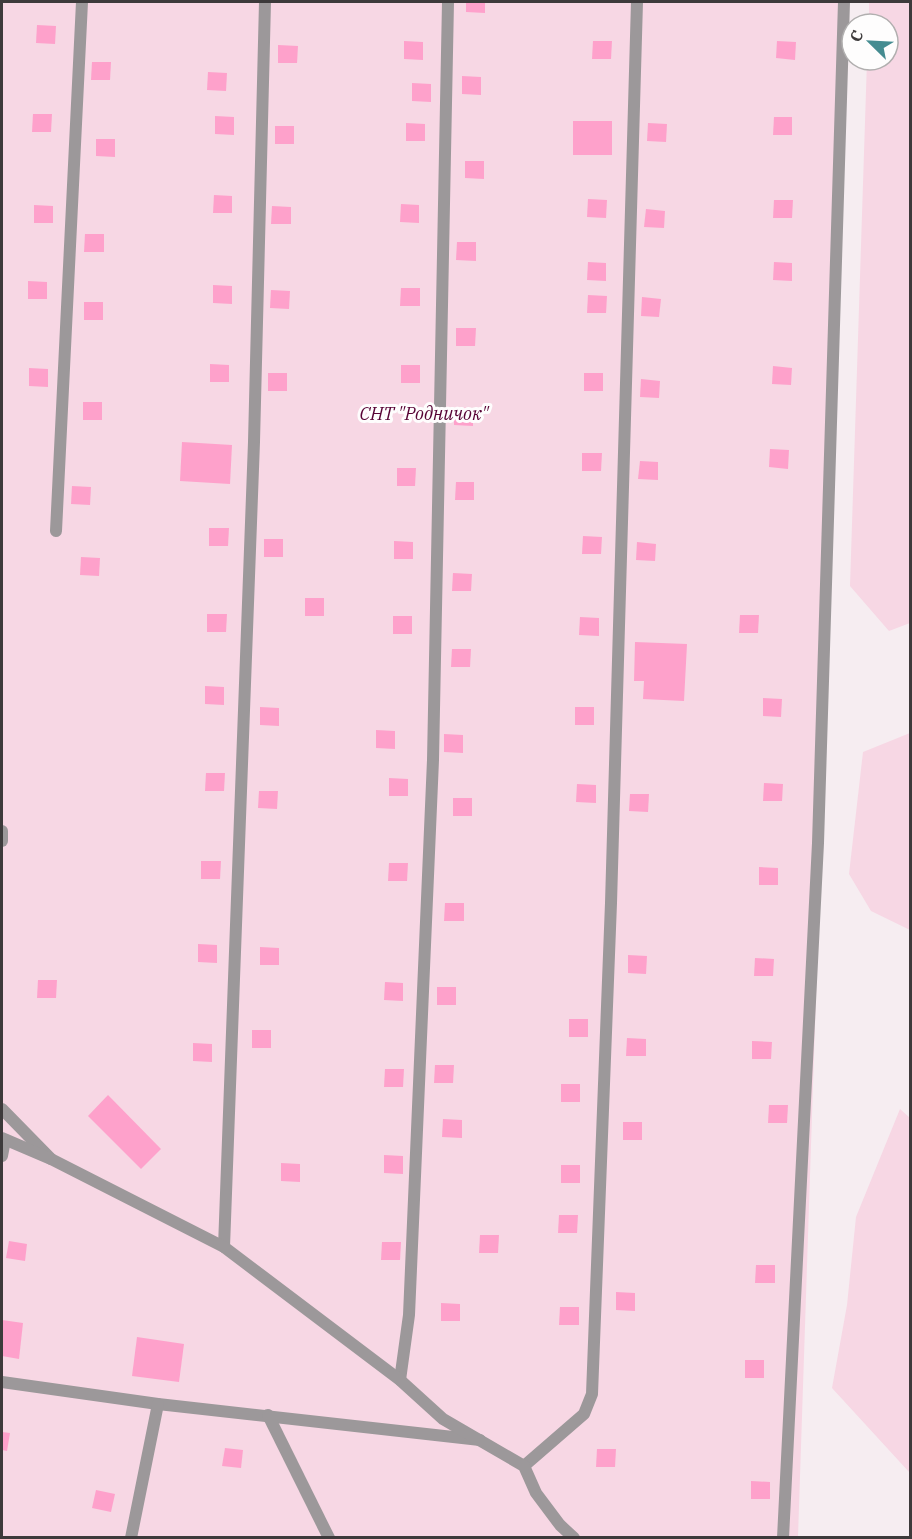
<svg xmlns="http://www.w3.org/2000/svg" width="912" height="1539" font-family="'IBM Plex Serif',serif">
<rect width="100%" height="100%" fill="#f6edf1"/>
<!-- green -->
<g fill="#f7d7e4">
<path d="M2,2H849L798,1537H2Z"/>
<path d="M869,2H910V623L889,631L850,586L867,60H888V24H869Z"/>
<path d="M910,733V930L871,911L849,874L863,752Z"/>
<path d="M900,1109L910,1118V1473L832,1388L847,1305L856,1217Z"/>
</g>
<!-- building -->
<g fill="#fea1cb">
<path d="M466,2H485V13L466,12Z"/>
<path d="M37,25L56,26L55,44L36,43Z"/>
<path d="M404,41L423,42V60L404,59Z"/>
<path d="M593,41H612L611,59H592Z"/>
<path d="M777,41L796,42L795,60L776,58Z"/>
<path d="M278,45L298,46L297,63H278Z"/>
<path d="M92,62H111L110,80H91Z"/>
<path d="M208,72L227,73L226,91L207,90Z"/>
<path d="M462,76L481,77V95L462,94Z"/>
<path d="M412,83L431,84V102L412,101Z"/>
<path d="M33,114H52L51,132H32Z"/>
<path d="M215,116L234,117V135L215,134Z"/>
<path d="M774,117H792V135H773Z"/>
<rect x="573" y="121" width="39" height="34"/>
<path d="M406,123L425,124V141H406Z"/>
<path d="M648,123L667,124L666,142L647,141Z"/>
<rect x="275" y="126" width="19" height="18"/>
<path d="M96,139H115V157L96,156Z"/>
<path d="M465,161H484V179L465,178Z"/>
<path d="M214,195L232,196V213H213Z"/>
<path d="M588,199L607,200L606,218L587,217Z"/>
<path d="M774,200H793L792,218H773Z"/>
<path d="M401,204L419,205V223L400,222Z"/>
<path d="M34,205L53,206V223H34Z"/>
<path d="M272,206L291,207V224H271Z"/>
<path d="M646,209L665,211L664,228L644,227Z"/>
<path d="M85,234H104V252H84Z"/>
<path d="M457,242H476V261L456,260Z"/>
<path d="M588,262L606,263V281L587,280Z"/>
<path d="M774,262L792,263V281L773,280Z"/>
<path d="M28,281L47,282V299H28Z"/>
<path d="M213,285L232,286V304L213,303Z"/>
<path d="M401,288H420V306H400Z"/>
<path d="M271,290L290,291L289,309L270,308Z"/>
<path d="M588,295L607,296L606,313H587Z"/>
<path d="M642,297L661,299L659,317L641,316Z"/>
<rect x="84" y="302" width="19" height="18"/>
<path d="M456,328H476L475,346H456Z"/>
<path d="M210,364L229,365V382H210Z"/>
<rect x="401" y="365" width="19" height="18"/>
<path d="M773,366L792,368L791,385L772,384Z"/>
<path d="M29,368L48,369V387L29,386Z"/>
<rect x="268" y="373" width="19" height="18"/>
<rect x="584" y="373" width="19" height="18"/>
<path d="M641,379L660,381L659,398L640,397Z"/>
<rect x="83" y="402" width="19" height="18"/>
<path d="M454,407L473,408V426L454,425Z"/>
<path d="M182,442L232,445L230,484L180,481Z"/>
<path d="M770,449L789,450L788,469L769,467Z"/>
<path d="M582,453H602L601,471H582Z"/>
<path d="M640,461L658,462V480L638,479Z"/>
<path d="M397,468H416L415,486H397Z"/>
<path d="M456,482H474V500H455Z"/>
<path d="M72,486L91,487L90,505L71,504Z"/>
<path d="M209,528H229L228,546H209Z"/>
<path d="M583,536L602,537L601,554H582Z"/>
<rect x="264" y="539" width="19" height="18"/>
<path d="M394,541L413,542V559H394Z"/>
<path d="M637,542L656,544L655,561L636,560Z"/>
<path d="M81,557L100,558L99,576L80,575Z"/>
<path d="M453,573L472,574L471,591H452Z"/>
<rect x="305" y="598" width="19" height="18"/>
<path d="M207,614H227L226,632H207Z"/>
<path d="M740,615H759L758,633H739Z"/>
<rect x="393" y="616" width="19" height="18"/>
<path d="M580,617L599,618V636L579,635Z"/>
<path d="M635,642L687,644L684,701L643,699L644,681H634Z"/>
<path d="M452,649H471L470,667H451Z"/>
<path d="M205,686L224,687V705L205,704Z"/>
<path d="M763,698L782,699L781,717L763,716Z"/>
<path d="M260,707L279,708V726L260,725Z"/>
<rect x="575" y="707" width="19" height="18"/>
<path d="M376,730L395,731V749L376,748Z"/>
<path d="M444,734L463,735V753L444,752Z"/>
<path d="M206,773H225L224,791H205Z"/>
<path d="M389,778L408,779V796H389Z"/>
<path d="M764,783L783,784L782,801H763Z"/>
<path d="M577,784L596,785V803L576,802Z"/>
<path d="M259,791H278L277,809L258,808Z"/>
<path d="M630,794H649L648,812L629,811Z"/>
<rect x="453" y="798" width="19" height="18"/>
<path d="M201,861H221L220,879H201Z"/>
<path d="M389,863H408L407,881H388Z"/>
<path d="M759,867L778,868V885H759Z"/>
<path d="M445,903H464V921H444Z"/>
<path d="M198,944L217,945V963L198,962Z"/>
<path d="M260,947L279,948V965H260Z"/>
<path d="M628,955L647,956L646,974L628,973Z"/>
<path d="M755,958L774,959L773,976H754Z"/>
<path d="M38,980H57L56,998H37Z"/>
<path d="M385,982L403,983V1001L384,1000Z"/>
<rect x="437" y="987" width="19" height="18"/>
<rect x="569" y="1019" width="19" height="18"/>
<rect x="252" y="1030" width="19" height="18"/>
<path d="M627,1038L646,1039V1056H626Z"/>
<path d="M752,1041L772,1042L771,1059H752Z"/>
<path d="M193,1043L212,1044V1062L193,1061Z"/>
<path d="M435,1065H454L453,1083H434Z"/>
<path d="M385,1069H404L403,1087H384Z"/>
<rect x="561" y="1084" width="19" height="18"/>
<path d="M108,1095L161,1149L141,1169L88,1116Z"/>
<path d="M769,1105H788L787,1123H768Z"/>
<path d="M443,1119L462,1120V1138L442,1137Z"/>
<rect x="623" y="1122" width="19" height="18"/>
<path d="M384,1155L403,1156V1174L384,1173Z"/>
<path d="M281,1163L300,1164V1182L281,1181Z"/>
<rect x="561" y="1165" width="19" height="18"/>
<path d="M559,1215H578L577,1233H558Z"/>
<path d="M480,1235H499L498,1253H479Z"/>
<path d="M9,1241L27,1244L25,1261L6,1258Z"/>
<path d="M382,1242H401L400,1260H381Z"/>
<path d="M756,1265H775V1283H755Z"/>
<path d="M616,1292L635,1293V1311L616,1310Z"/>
<path d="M441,1303L460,1304V1321H441Z"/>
<path d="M560,1307H579V1325H559Z"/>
<path d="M2,1320L23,1323L19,1359L2,1356Z"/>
<path d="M137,1337L184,1344L179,1382L132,1376Z"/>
<rect x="745" y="1360" width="19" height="18"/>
<path d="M2,1432L10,1433L7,1451L2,1450Z"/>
<path d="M225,1448L243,1450L241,1468L222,1466Z"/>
<path d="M597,1449H616L615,1467H596Z"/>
<path d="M751,1481L770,1482V1499H751Z"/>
<path d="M96,1490L115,1494L111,1512L92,1508Z"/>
</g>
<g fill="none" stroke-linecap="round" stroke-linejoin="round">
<!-- service -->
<g stroke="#9c989a" stroke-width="12">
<path d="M56,531L82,2"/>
<path d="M2,841V831"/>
<path d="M2,1109L51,1159"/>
<path d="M2,1156L5,1140"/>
<path d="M224,1247L254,442L265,2"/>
<path d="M400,1380L409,1315L433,760L448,2"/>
<path d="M2,1382L158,1404L480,1440"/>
<path d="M268,1415L329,1538"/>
<path d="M524,1466L584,1414L592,1394L611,903L637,2"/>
<path d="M131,1538L158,1404"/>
<path d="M783,1538L818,843L844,2"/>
</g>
<!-- minor -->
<path stroke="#9c989a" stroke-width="12" d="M2,1138L51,1159L224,1247L400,1380L443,1419L524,1466L536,1493L560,1525L574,1538"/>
</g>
<g text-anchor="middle" stroke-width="6" stroke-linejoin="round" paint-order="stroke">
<!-- park labels -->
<g font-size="18" font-style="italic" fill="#570335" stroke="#fefdfd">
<text x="424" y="420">СНТ "Родничок"</text>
</g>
</g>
<!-- border -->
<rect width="912" height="1539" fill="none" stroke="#3d3a3b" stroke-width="6"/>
<!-- north arrow -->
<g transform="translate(870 42) rotate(294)"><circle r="28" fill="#fefdfd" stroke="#b1afaf" stroke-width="1.5"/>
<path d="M0-4.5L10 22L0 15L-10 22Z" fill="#458c91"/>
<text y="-9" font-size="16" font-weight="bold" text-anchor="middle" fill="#3d3a3b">С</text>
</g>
</svg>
